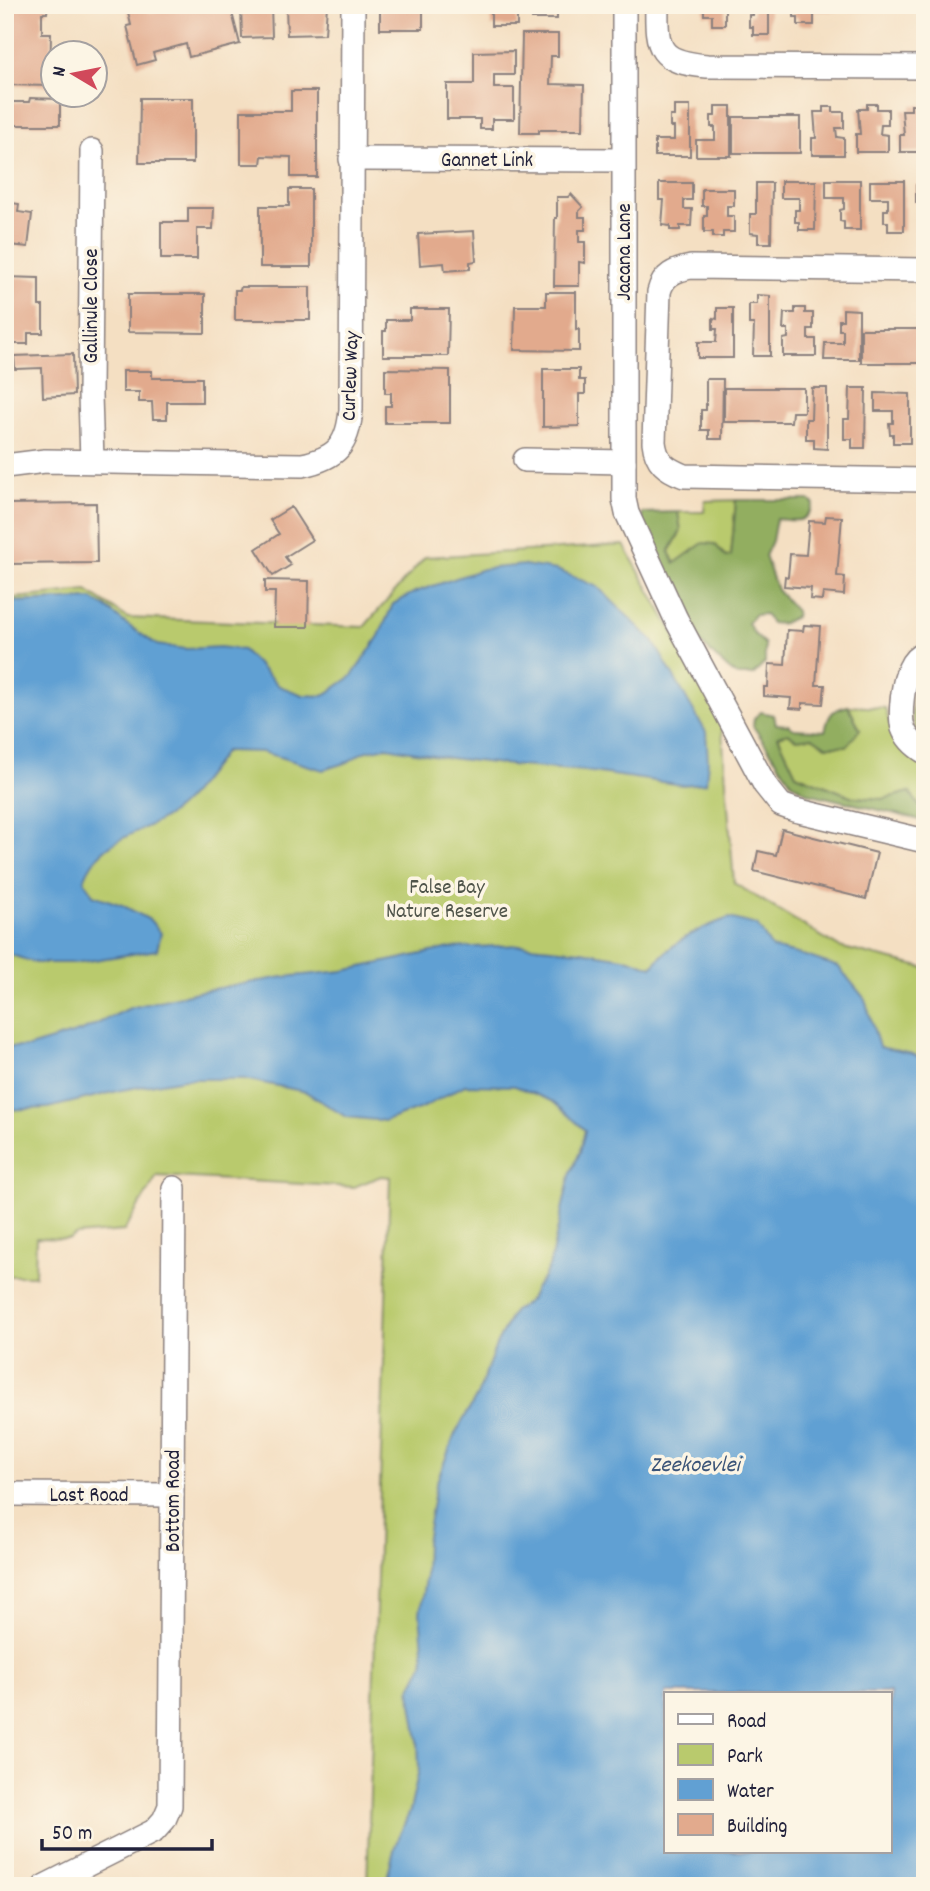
<svg xmlns="http://www.w3.org/2000/svg" width="930" height="1891" font-family="Dekko,sans-serif">
<rect width="100%" height="100%" fill="#fcf5e5"/>
<filter id="ink" filterUnits="userSpaceOnUse"><feTurbulence type="fractalNoise" baseFrequency=".0143" numOctaves="2"/><feDisplacementMap in="SourceGraphic" scale="14" xChannelSelector="R" yChannelSelector="G"/><feConvolveMatrix kernelMatrix="1 2 1 2 8 2 1 2 1" color-interpolation-filters="sRGB"/></filter>
<filter id="wash" filterUnits="userSpaceOnUse"><feTurbulence type="fractalNoise" baseFrequency=".00686" numOctaves="4" result="noise"/><feDisplacementMap in="SourceGraphic" scale="28" xChannelSelector="R" yChannelSelector="G"/><feGaussianBlur stdDeviation="1.57" result="paint"/><feColorMatrix in="noise" values="0 0 0 0 0 0 0 0 0 0 0 0 0 0 0 0 0 1.4 0 .05"/><feComposite in="paint" operator="in"/></filter>
<g filter="url(#wash)">
<rect width="100%" height="100%" fill="#f4dfc2"/>
<!-- green -->
<g fill="#b9ca6d" stroke="#6e7654" stroke-width="2" fill-rule="evenodd">
<path d="M736,500L731,556L675,564L669,552L681,531L678,512H704L705,501Z"/>
<path d="M624,545L721,717L734,883L839,947L925,968V1886H367L390,1177L381,1176L354,1187L157,1176L124,1231L75,1235L69,1239L36,1238L35,1276H5V599L87,591L128,618L364,627L425,557ZM666,1693H890V1851H666Z"/>
<path d="M925,666V740L916,730L912,715L915,682L918,675Z"/>
<path d="M848,706L885,708C893,734 897,752 925,763V815L910,792L883,799L853,797L796,774L778,736L788,733L796,739L812,737L826,746L860,729Z"/>
</g>
<!-- forest -->
<g fill="#92ae60" stroke="#5a684e" stroke-width="2">
<path d="M736,500H809L814,504C805,526 795,520 776,519L772,541L765,556L777,590L796,611L795,617L781,624L771,623L765,614L754,615L748,623L755,635L765,644V663L753,675H736L727,668L691,634L641,536L642,513L678,512L681,531L669,552L675,563L703,543L715,544L726,557L731,556Z"/>
<path d="M848,706L860,729L847,746H826L812,737L796,739L788,733L778,736L796,774L853,797L883,799L910,792L925,815V821L808,793L792,783L753,726L754,718L761,712L774,715L776,724L788,725L794,729L825,731C829,714 831,710 848,706Z"/>
</g>
<!-- water -->
<g fill="#61a0d3" stroke="#426187" stroke-width="2" fill-rule="evenodd">
<path d="M524,565L557,570L598,587L653,641L706,732L708,760L706,783L682,785L585,771L519,766L449,758L387,747L363,752L348,762L323,770L262,752L225,751C211,770 197,790 180,806C148,836 101,832 84,880L93,895L122,905L150,920L161,933L157,950L75,963H36L5,953V602L92,599L104,606L125,623L157,645L186,649L220,647L243,650L279,686L303,695L323,696L352,676L379,636L393,604L415,592L483,569Z"/>
<path d="M729,918L757,925L772,948L806,956L839,967L865,999L879,1047L913,1054L925,1061V1886H385L395,1846L410,1811L419,1769L418,1741L410,1690L424,1662L420,1613L425,1578L426,1542L436,1484L455,1434L477,1396L496,1345L513,1312L530,1300L535,1288L543,1279L549,1267L570,1175L580,1152L585,1130L552,1101L515,1086L465,1085L424,1107L385,1121L346,1117L306,1092L244,1079H184L122,1090L48,1108L5,1110V1047H29L82,1031L130,1008L201,991L283,977L343,971L450,948L521,945L581,951L630,959L652,967C670,942 700,928 729,918ZM666,1693H890V1851H666Z"/>
</g>
<g id="blocks">
<!-- building -->
<g fill="#e2aa8d">
<path d="M14,5H48L47,13H42V33H51L50,86L5,85L7,12H14Z"/>
<path d="M137,5H148L149,12L157,11L156,5H230L240,44L189,57L186,44L153,53L155,60L137,65L127,26L131,25L127,8Z"/>
<path d="M241,5H271L272,37L242,38Z"/>
<path d="M286,5H327L325,34L287,35Z"/>
<path d="M402,5H423V29H380V7H402Z"/>
<rect x="491" y="5" width="26" height="21"/>
<rect x="532" y="5" width="25" height="14"/>
<path d="M704,5H725V25H712V15H704Z"/>
<path d="M753,5H769V35H753V27H749V15H753Z"/>
<path d="M794,5H814V25H798V17H794Z"/>
<rect x="816" y="5" width="100" height="6"/>
<path d="M522,34H558V56H551L550,84L584,85L583,130H539V133H520Z"/>
<path d="M514,51V75H494V88H514V119H492V129H480V119H447V84H474V52Z"/>
<path d="M291,91H317V177H291V157L262,156L261,164H241V111H291Z"/>
<path d="M30,98L60,99V125H12V102H29Z"/>
<path d="M140,98H193V163H139Z"/>
<path d="M867,104H877V109H888V125H881L880,134L888,135V152H856V134H860L858,109H867Z"/>
<path d="M911,105H921V110H925V152H900V135H904L902,110H911Z"/>
<path d="M674,106H690V156H655V140H674V127H670V116H674Z"/>
<path d="M715,106H731V156H696V140H715V127H711V116H715Z"/>
<path d="M823,107H833V112H844V128H836L837,137L844,138V155H812V138H816L814,112H823Z"/>
<rect x="733" y="117" width="67" height="36"/>
<path d="M826,180H860V230H844V222L840,221V210L844,209V198H826Z"/>
<path d="M781,181H816L815,230H799V222H795V210H799V198H781Z"/>
<path d="M870,181H904V231H888V222H884V210H888V198H870Z"/>
<path d="M659,183H692V200H684V209H692L691,226H680V230H670V226L662,225L664,200H659Z"/>
<path d="M756,183H772L771,243H758V234L750,233V214H756Z"/>
<path d="M916,185H925V227H919L921,202H916Z"/>
<path d="M289,189H311V267H260V206H289Z"/>
<path d="M702,189H734V206H727V216H734V232H723V237H713V232H704V216H707V206H702Z"/>
<path d="M571,194L583,207L579,211V217H585V230H579V242H585V263L579,262V286H554L555,218H557V197H568Z"/>
<path d="M5,202L19,204L18,212L32,214L28,247L10,245L11,235L5,234Z"/>
<path d="M188,208H214L213,229H197V259H161V222H188Z"/>
<path d="M474,231L476,261L470,262V269L445,271L444,263L420,265L418,234Z"/>
<path d="M5,277L39,278V306H43V333H28V344H5Z"/>
<path d="M241,287H310V320H235V290H240Z"/>
<path d="M546,292H576V330L579,329V351L514,350L515,306H546Z"/>
<path d="M128,294H205V333L128,332Z"/>
<path d="M757,295L770,296V356H753L754,324H749V304H757Z"/>
<path d="M717,308H733V358H698V342H716L717,329H713V318L717,319Z"/>
<path d="M795,308H805V313H813V329H808V339H816V356H783V339L788,338V329H783L784,313H795Z"/>
<path d="M410,309H449L448,356H383V331H386V320H410Z"/>
<path d="M843,309L859,310V360H824L825,343H843V330H839V320H843Z"/>
<rect x="861" y="329" width="64" height="34"/>
<path d="M73,354L74,395L43,397L42,368L15,369L14,356Z"/>
<path d="M385,369L450,370V423H385V406H391V393H385Z"/>
<path d="M543,369H579V380H585V394H579V426L543,427Z"/>
<path d="M123,371H152V378H202V402H167V419H153L152,402H139V392H123Z"/>
<path d="M706,379H723L722,439H709V430H701V410H706Z"/>
<path d="M724,388H804V412H792L791,422H724Z"/>
<path d="M812,388H827V449L814,448V439H806V419H811Z"/>
<path d="M850,388H866L865,448H852V439H844V419H849Z"/>
<path d="M875,393L910,394V443H893V434H890L889,423H893V411H875Z"/>
<path d="M96,503L97,563L5,564V504Z"/>
<path d="M291,507L312,540L285,557L291,565L273,576L256,549L279,534L270,520Z"/>
<path d="M826,516L842,517L837,576L845,577L844,595L823,593L822,600L810,599L811,588L784,586L785,576L788,577L790,554L806,555L809,521L825,522Z"/>
<path d="M265,580L309,581L308,627H274L275,592H265Z"/>
<path d="M804,625L820,626L816,685H825L823,704L802,703V709L790,708L791,698L764,696V687H768L769,664L785,665L787,630L803,631Z"/>
<path d="M782,829L877,853L866,899L754,871L758,851L776,855Z"/>
</g>
</g>
</g>
<g filter="url(#ink)">
<use href="#blocks" fill-opacity="0" stroke="#8b807e" stroke-width="2"/>
<g fill="none" stroke-linecap="round" stroke-linejoin="round">
<!-- minor casing -->
<g stroke="#8b807e" stroke-width="26">
<g id="minor">
<path d="M624,5V499L627,513L676,619L765,785L781,805L795,810L925,841"/>
<path d="M657,5C656,50 659,62 707,66L925,67"/>
<path d="M92,151L90,395L92,461"/>
<path d="M351,159L623,160"/>
<path d="M925,270L691,267C675,270 663,275 659,292L654,442C656,462 666,469 684,476L925,480"/>
<path d="M525,460L624,462"/>
<path d="M5,466L45,461L302,465C337,458 348,445 351,410L353,5"/>
<path d="M925,653C918,656 913,661 910,668C903,681 899,714 903,728C907,739 915,746 925,752"/>
<path d="M5,1494L172,1495"/>
<path d="M45,1886L154,1831L164,1820L170,1806L174,1188"/>
</g>
</g>
<!-- minor -->
<use href="#minor" stroke="#fff" stroke-width="23"/>
</g>
</g>
<g text-anchor="middle" stroke-width="7" stroke-linejoin="round" paint-order="stroke">
<!-- street labels -->
<g font-size="21" fill="#22223b" stroke="#fcf5e5">
<text x="487" y="166">Gannet Link</text>
<text transform="translate(623 252) rotate(-90)" y="7">Jacana Lane</text>
<text transform="translate(90 306) rotate(-90)" y="7">Gallinule Close</text>
<text transform="translate(349 376) rotate(-88)" y="7">Curlew Way</text>
<text x="89" y="1501">Last Road</text>
<text transform="translate(172 1501) rotate(-90)" y="7">Bottom Road</text>
</g>
<!-- park labels -->
<g font-size="21" fill="#4f544a" stroke="#fcf5e5">
<text x="447" y="893">False Bay<tspan x="447" dy="24">Nature Reserve</tspan></text>
</g>
<!-- water labels -->
<g font-size="23" font-style="italic" fill="#3b5478" stroke="#fcf5e5">
<text x="695" y="1471">Zeekoevlei</text>
</g>
</g>
<!-- margin -->
<rect width="930" height="1891" fill="none" stroke="#fcf5e5" stroke-width="28"/>
<!-- legend -->
<rect x="664" y="1692" width="228" height="161" fill="#fcf5e5" stroke="#a5a1a1" stroke-width="2"/>
<rect x="678" y="1714" width="35" height="10" fill="#ffffff" stroke="#a5a1a1" stroke-width="2"/>
<text x="727" y="1727" font-size="21" fill="#22223b">Road</text>
<rect x="678" y="1744" width="35" height="21" fill="#b9ca6d" stroke="#a5a1a1" stroke-width="2"/>
<text x="727" y="1762" font-size="21" fill="#22223b">Park</text>
<rect x="678" y="1779" width="35" height="21" fill="#61a0d3" stroke="#a5a1a1" stroke-width="2"/>
<text x="727" y="1797" font-size="21" fill="#22223b">Water</text>
<rect x="678" y="1814" width="35" height="21" fill="#e2aa8d" stroke="#a5a1a1" stroke-width="2"/>
<text x="727" y="1832" font-size="21" fill="#22223b">Building</text>
<!-- north arrow -->
<g transform="translate(74 74) rotate(280)"><circle r="33" fill="#fcf5e5" stroke="#a5a1a1" stroke-width="2"/>
<path d="M0-5L12 26L0 18L-12 26Z" fill="#d1495b"/>
<text y="-10" font-size="19" font-weight="bold" text-anchor="middle" fill="#22223b">N</text>
</g>
<!-- scale -->
<path d="M42 1839v10h170v-10" fill="none" stroke="#22223b" stroke-width="3.5"/>
<text x="52" y="1839" font-size="21" fill="#22223b" stroke="#fcf5e5" stroke-width="5" paint-order="stroke">50 m</text>
</svg>
